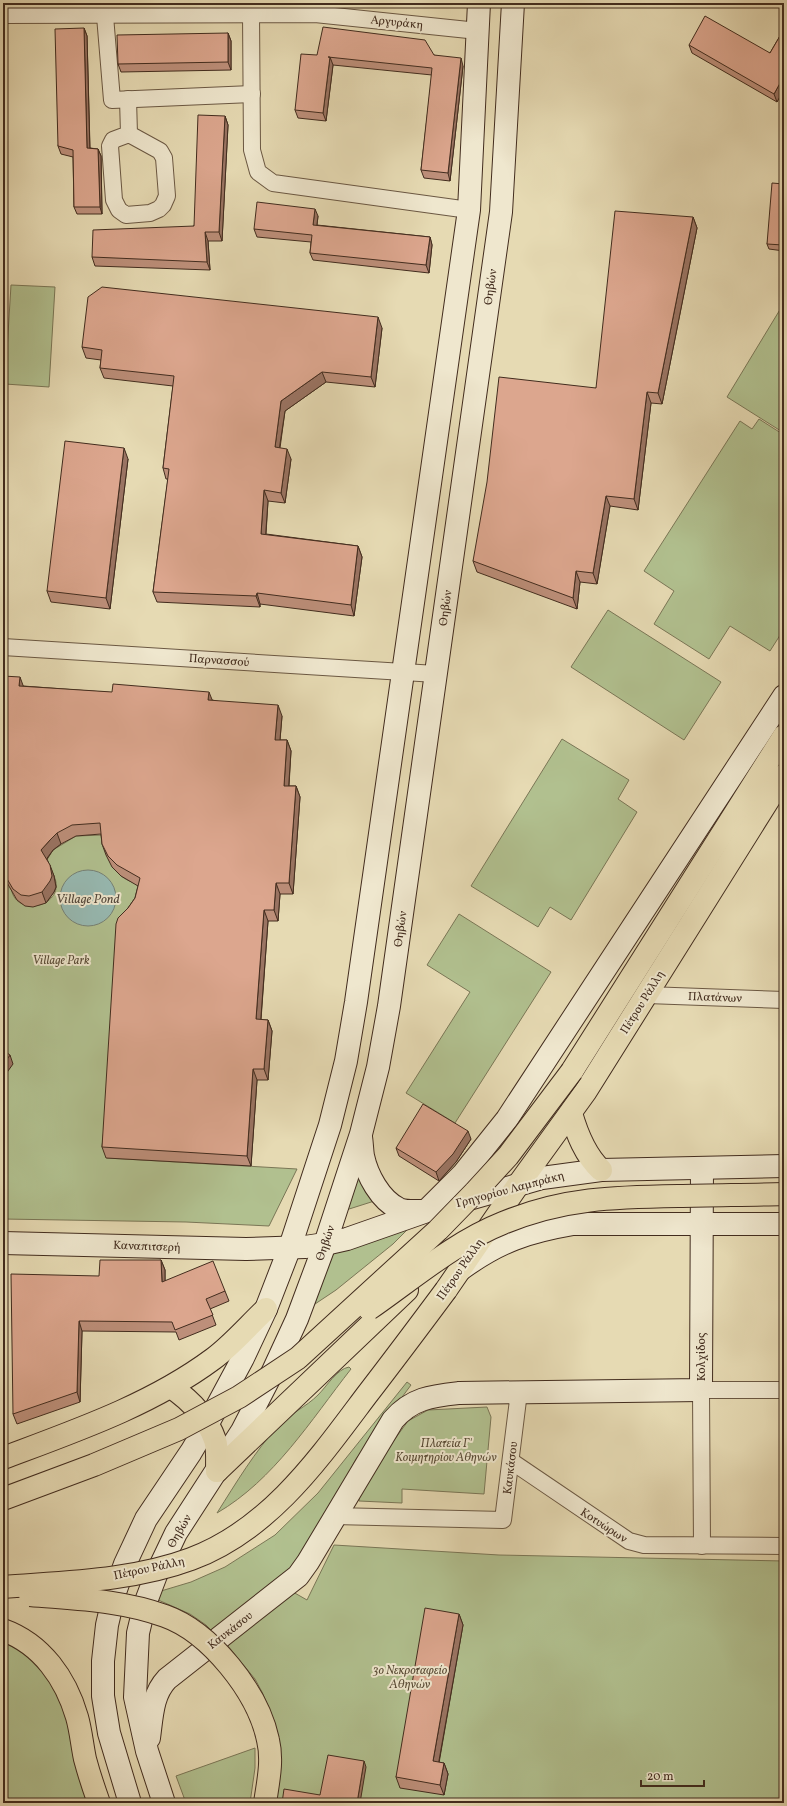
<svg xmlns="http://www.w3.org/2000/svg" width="787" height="1806" font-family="Vollkorn,serif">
<rect width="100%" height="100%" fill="#e6dab3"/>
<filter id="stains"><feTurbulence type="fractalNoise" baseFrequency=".005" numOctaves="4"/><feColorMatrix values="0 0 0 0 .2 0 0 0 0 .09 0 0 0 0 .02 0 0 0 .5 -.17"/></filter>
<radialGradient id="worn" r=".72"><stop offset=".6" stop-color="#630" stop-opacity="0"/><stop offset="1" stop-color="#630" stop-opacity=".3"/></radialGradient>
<!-- green -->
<g fill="#b1c08f" stroke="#7a7656">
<path d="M11,285L55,287L49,387L5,384Z"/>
<path d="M784,303V433L727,397Z"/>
<path d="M759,419L784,435V629L770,651L730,626L709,659L654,624L674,591L644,571L740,421L752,429Z"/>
<path d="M608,610L721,682L684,740L571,667Z"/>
<path d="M562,739L629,780L618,799L637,812L571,920L550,907L538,927L471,886Z"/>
<path d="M104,835C111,862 112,880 144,885L107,1158L297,1169L269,1226L186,1222L3,1219V882L11,877C5,923 69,908 54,876C52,871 48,867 45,863L53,850L76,836Z"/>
<path d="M459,914L551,972L455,1123L406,1093L470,992L427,965Z"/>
<path d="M359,1172L387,1197L346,1210Z"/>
<path d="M409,1228L393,1244L336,1290L309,1308L333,1252Z"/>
<path d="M349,1367L351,1369C311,1420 274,1480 217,1513C236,1483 255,1451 279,1425C291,1413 306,1407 318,1395C327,1386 337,1369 349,1367Z"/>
<path d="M407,1382L411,1385L356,1459L329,1511L285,1577L214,1633L206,1625L190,1614L156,1599L161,1591L191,1582L225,1567L275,1535L318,1493Z"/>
<path d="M487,1407L491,1417L484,1494L402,1489V1503L359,1501L360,1487L408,1421L428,1410Z"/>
<path d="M334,1545L499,1555L784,1561V1803H275L273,1718L262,1692L255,1679L227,1645L293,1592L307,1600Z"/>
<path d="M3,1640L30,1657L47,1676L63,1705L89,1803H3Z"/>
<path d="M255,1748V1768L250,1803H186L176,1776Z"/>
</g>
<!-- water -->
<circle fill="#97bab3" stroke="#758177" cx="88" cy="898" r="28"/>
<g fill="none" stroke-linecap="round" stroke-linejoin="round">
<!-- street casing -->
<g stroke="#6b5843" stroke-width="18">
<g id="street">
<path d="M251,13L252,150L258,172L273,183L469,210"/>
<path d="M3,15L315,14L478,31"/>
<path d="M105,16L112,100L252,94"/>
<path d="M128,99L129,134L113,140L110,146L114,200L119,210L126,215L150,213L159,209L163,205L167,196L164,158L160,151L129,134"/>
<path d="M3,647L436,674"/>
<path d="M647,995L784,1000"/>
<path d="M511,1461L629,1541L644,1545L784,1546"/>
<path d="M334,1516L503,1520L519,1392"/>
<path d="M702,1546L701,1390H784"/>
</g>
</g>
<!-- secondary casing -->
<g stroke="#422c1e" stroke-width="24">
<g id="secondary">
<path d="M361,1137C362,1143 362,1150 363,1156C367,1175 380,1200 399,1209C406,1212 415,1211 423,1211"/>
<path d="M427,1210L463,1174L507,1119L784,696"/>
<path d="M3,1243L246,1249L305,1247L325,1244L347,1239L427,1211L542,1178L601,1170L784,1166"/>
<path d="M461,1269C500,1241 527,1232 573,1224H784"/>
<path d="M149,1738C152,1716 152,1695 167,1679L298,1576L308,1562L393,1420C412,1398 432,1396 459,1393L701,1390L702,1168"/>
<path d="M130,1803L109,1733L103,1696V1661L107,1625L114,1595L125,1564L146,1519L191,1452L207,1425L243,1358L266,1309L290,1247L330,1125L346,1061L356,1002L469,210L479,3"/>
<path d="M164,1803L147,1751L135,1697L138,1633L145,1604L156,1575L176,1533L242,1431L273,1371L297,1319L325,1244L361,1134L378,1067L389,1006L501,212L513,3"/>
</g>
</g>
<!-- primary casing -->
<g stroke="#422c1e" stroke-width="24">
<g id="primary">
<path d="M572,1071L784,736"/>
<path d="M571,1113C577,1134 585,1155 601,1170"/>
<path d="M446,1290L518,1185L586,1091L784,775"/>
<path d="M171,1387C190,1400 207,1417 215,1440C218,1449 217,1461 217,1471"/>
<path d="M3,1458C75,1431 151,1405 213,1359C232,1345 249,1325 266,1309"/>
<path d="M217,1471L407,1290"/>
<path d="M3,1630C42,1644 66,1679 77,1717C81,1731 82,1745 85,1759C89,1774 94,1789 99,1803"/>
</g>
</g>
<!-- street -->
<use href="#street" stroke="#efe7ce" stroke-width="16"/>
<!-- secondary -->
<use href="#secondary" stroke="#efe7ce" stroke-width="22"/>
<!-- primary -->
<use href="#primary" stroke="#e6dab3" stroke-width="22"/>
<!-- primary-bridge casing -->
<g stroke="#422c1e" stroke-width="24" stroke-linecap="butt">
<g id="primary-bridge">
<path d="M369,1309C411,1280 455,1242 503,1223C563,1198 615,1197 678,1196C713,1195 749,1195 784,1194"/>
<path d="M3,1499L94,1465L179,1429L239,1397L298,1358L438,1230L475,1192L508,1156L572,1071"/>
<path d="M3,1587C65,1582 132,1581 191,1559C269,1530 318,1460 366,1396C393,1361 420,1325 446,1290"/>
<path d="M30,1595C75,1599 122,1600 165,1616C210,1632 258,1692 268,1740C273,1761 268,1782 265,1803"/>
</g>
</g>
<!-- primary-bridge -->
<use href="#primary-bridge" stroke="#e6dab3" stroke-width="22"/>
</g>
<!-- wall -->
<g fill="#bd8f7a" stroke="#422c1e">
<path d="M84,28L87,36L90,148L98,149L101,156L102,214H77L74,207L73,157L61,154L58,146Z"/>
<path d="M784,29V89L777,102L692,53L689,45L770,53Z"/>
<path d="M228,33L231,41V70L121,72L118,64Z"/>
<path d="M317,55H434L463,66L450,181L424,178L421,170L432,75L333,65L326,121L298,118L295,110Z"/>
<path d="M225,116L228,125L222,241H208L210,270L95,266L92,257L194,226Z"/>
<path d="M784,184V251L769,249L767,244Z"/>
<path d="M318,216L317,225L430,237L432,245L429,273L313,260L310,253L311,242L257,237L254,229Z"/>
<path d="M693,217L697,228L662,404L651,403L638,510L610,506L597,584L580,582L577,609L477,572L473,561L596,388Z"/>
<path d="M382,328L375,387L326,382L285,411L280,448L291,459L285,503L268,501L266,534L358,546L362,557L354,616L260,604V607L157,602L153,592L168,479H166L163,468L173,386L104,378L100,368L101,360L86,358L82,347Z"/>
<path d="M128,459L110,609L51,602L47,591Z"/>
<path d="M3,676L23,686L212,700L282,716L280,740H287L291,751L289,786H296L300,797L293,894H280L278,921H268L261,1020H268L272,1031L268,1080H257L251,1166L106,1158L102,1147L128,908L135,898L138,886L121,876L112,867L106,855L102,844L101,834L76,836L61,844L53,850L47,859L54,876L56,887L54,892L46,903L33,907L25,906L17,900L6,881L3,882Z"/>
<path d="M471,1139L456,1162L439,1181L399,1156L396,1148Z"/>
<path d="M161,1260L165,1270V1281L225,1291L229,1301L210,1309L216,1325L179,1340L176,1332L82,1331L80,1402L17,1424L13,1414L99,1276Z"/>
<path d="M459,1614L463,1625L439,1763H444L448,1774L444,1795L400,1788L396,1777Z"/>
</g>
<!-- shaded-wall -->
<g fill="#9a7463" stroke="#422c1e">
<path d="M84,28L87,36L90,155L87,148Z"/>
<path d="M228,33L231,41V70L228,62Z"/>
<path d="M330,57L333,65L326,121L323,113Z"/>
<path d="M461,58L463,66L450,181L448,173Z"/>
<path d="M784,76V89L777,102L774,94Z"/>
<path d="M225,116L228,125L222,241L219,232Z"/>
<path d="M98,149L101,156L102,214L100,207Z"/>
<path d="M315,209L318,216L316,232L313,225Z"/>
<path d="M693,217L697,228L662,404L658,393Z"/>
<path d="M205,232L208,241L210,270L207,262Z"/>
<path d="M430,237L432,245L429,273L426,265Z"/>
<path d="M378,317L382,328L375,387L371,377Z"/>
<path d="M322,372L326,382L285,411L278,457L275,447L281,401Z"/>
<path d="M647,392L651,403L638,510L634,499Z"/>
<path d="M124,448L128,459L110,609L106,598Z"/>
<path d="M287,449L291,459L285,503L281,493Z"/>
<path d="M264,490L268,501L265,544L261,534Z"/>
<path d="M606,496L610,506L597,584L593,573Z"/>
<path d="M358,546L362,557L354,616L351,605Z"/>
<path d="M576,571L580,582L577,609L573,598Z"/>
<path d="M257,593L260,604V607L256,596Z"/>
<path d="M20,677L24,688L19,686Z"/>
<path d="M209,692L213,702L208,700Z"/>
<path d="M278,705L282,716L279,751L275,740Z"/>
<path d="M287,740L291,751L288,796L284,786Z"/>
<path d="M296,786L300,797L293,894L289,883Z"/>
<path d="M57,833L61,844L53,850L45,861L41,850L50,840Z"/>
<path d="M50,865L54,876L56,887L54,892L46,903L42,892Z"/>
<path d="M276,883L280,894L278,921L274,910Z"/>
<path d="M264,910L268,921L260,1030L256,1019Z"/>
<path d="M268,1020L272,1031L268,1080L264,1069Z"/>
<path d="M10,1055L13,1064L3,1078V1065Z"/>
<path d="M253,1069L257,1080L251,1166L247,1156Z"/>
<path d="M468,1131L471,1139L456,1162L439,1181L436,1172Z"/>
<path d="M161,1260L165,1270V1292L162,1282Z"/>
<path d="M79,1321L82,1331L80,1402L77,1392Z"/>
<path d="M459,1614L463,1625L437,1772L433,1761Z"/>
<path d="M364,1761L366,1767L360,1803H357Z"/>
<path d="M444,1763L448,1774L444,1795L440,1785Z"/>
</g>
<!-- building -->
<g fill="#dca68e" stroke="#422c1e">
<path d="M705,16L770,53L784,29V76L774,94L689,45Z"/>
<path d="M323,27L425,40L434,55L461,58L448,173L421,170L432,68L328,57H330L323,113L295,110L301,54L317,55Z"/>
<path d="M84,28L87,148L98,149L100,207H74L73,150L58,146L55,29Z"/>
<path d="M228,33V62L118,64L117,35Z"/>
<path d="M198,115L225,116L219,232H205L207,262L92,257L93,230L194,226Z"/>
<path d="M772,183L784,184V243L783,245L767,244Z"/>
<path d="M257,202L315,209L313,225L430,237L426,265L310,253L312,235L254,229Z"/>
<path d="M615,211L693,217L658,393L647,392L634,499L606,496L593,573L576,571L573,598L473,561L487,482L499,377L596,388Z"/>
<path d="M102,287L378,317L371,377L322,372L281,401L275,447L287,449L281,493L264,490L261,534L358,546L351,605L257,593L256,596L153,592L169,469L163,468L174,376L100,368L102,350L82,347L88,297Z"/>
<path d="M65,441L124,448L106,598L47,591Z"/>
<path d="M3,676L20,677L19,686L112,692L113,684L209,692L208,700L278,705L275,740H287L284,786H296L289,883H276L274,910H264L256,1019L268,1020L264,1069H253L247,1156L102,1147L116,924L118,918L128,908L135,898L140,878L117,865L108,856L102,844L100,823L72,825L57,833L50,840L41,850L50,865L52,876L50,881L42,892L29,896L21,895L13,889L3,872Z"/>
<path d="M3,1050L10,1055L3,1065Z"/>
<path d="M423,1104L468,1131L453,1154L436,1172L396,1148Z"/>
<path d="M100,1260H161L162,1282L213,1261L225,1291L206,1299L213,1315L175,1330L172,1322L79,1321L77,1392L13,1414L11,1274L99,1276Z"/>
<path d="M425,1608L459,1614L433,1761L444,1763L440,1785L396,1777Z"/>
<path d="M328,1755L364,1761L357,1803H282L284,1789L320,1795Z"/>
</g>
<g text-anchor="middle" stroke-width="4" stroke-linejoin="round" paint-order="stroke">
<!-- street labels -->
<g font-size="12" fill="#422c1e" stroke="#efe7ce">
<text transform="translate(397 22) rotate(6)" y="4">Αργυράκη</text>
<text transform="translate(490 287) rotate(-82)" y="4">Θηβών</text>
<text transform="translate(445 608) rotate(-82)" y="4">Θηβών</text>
<text transform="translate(219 660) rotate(4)" y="4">Παρνασσού</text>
<text transform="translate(400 929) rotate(-82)" y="4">Θηβών</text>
<text transform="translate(715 997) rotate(2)" y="4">Πλατάνων</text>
<text transform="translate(642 1002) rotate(-58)" y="4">Πέτρου Ράλλη</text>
<text transform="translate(510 1189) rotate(-15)" y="4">Γρηγορίου Λαμπράκη</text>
<text transform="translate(325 1243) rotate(-71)" y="4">Θηβών</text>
<text transform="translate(147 1246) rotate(2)" y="4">Καναπιτσερή</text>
<text transform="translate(460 1269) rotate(-55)" y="4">Πέτρου Ράλλη</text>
<text transform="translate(701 1357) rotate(-90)" y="4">Κολχίδος</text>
<text transform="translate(510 1468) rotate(-83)" y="4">Καυκάσου</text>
<text transform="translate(604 1525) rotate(33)" y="4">Κοτυώρων</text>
<text transform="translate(179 1531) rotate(-60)" y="4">Θηβών</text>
<text transform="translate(149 1568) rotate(-12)" y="4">Πέτρου Ράλλη</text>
<text transform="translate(230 1630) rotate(-38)" y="4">Καυκάσου</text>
</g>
<!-- park labels -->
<g font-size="12" font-style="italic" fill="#584a35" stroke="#efe7ce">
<text x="61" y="964">Village Park</text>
<text x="446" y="1447">Πλατεία Γ'<tspan x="446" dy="14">Κοιμητηρίου Αθηνών</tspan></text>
<text x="410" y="1674">3ο Νεκροταφείο<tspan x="410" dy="14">Αθηνών</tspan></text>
</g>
<!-- water labels -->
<g font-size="13" font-style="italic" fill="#53483c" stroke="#efe7ce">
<text x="88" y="903">Village Pond</text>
</g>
</g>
<!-- margin -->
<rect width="787" height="1806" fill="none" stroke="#e6dab3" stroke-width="16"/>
<rect x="4" y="4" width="779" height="1798" fill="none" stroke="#422c1e" stroke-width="2"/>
<rect x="8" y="8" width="771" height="1790" fill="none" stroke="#422c1e"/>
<!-- scale -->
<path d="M641 1780v6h63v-6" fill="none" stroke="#422c1e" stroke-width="2"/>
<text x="647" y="1780" font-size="12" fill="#422c1e" stroke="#efe7ce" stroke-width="3" paint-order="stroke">20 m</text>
<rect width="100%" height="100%" filter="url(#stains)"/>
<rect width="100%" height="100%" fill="url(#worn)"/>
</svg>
